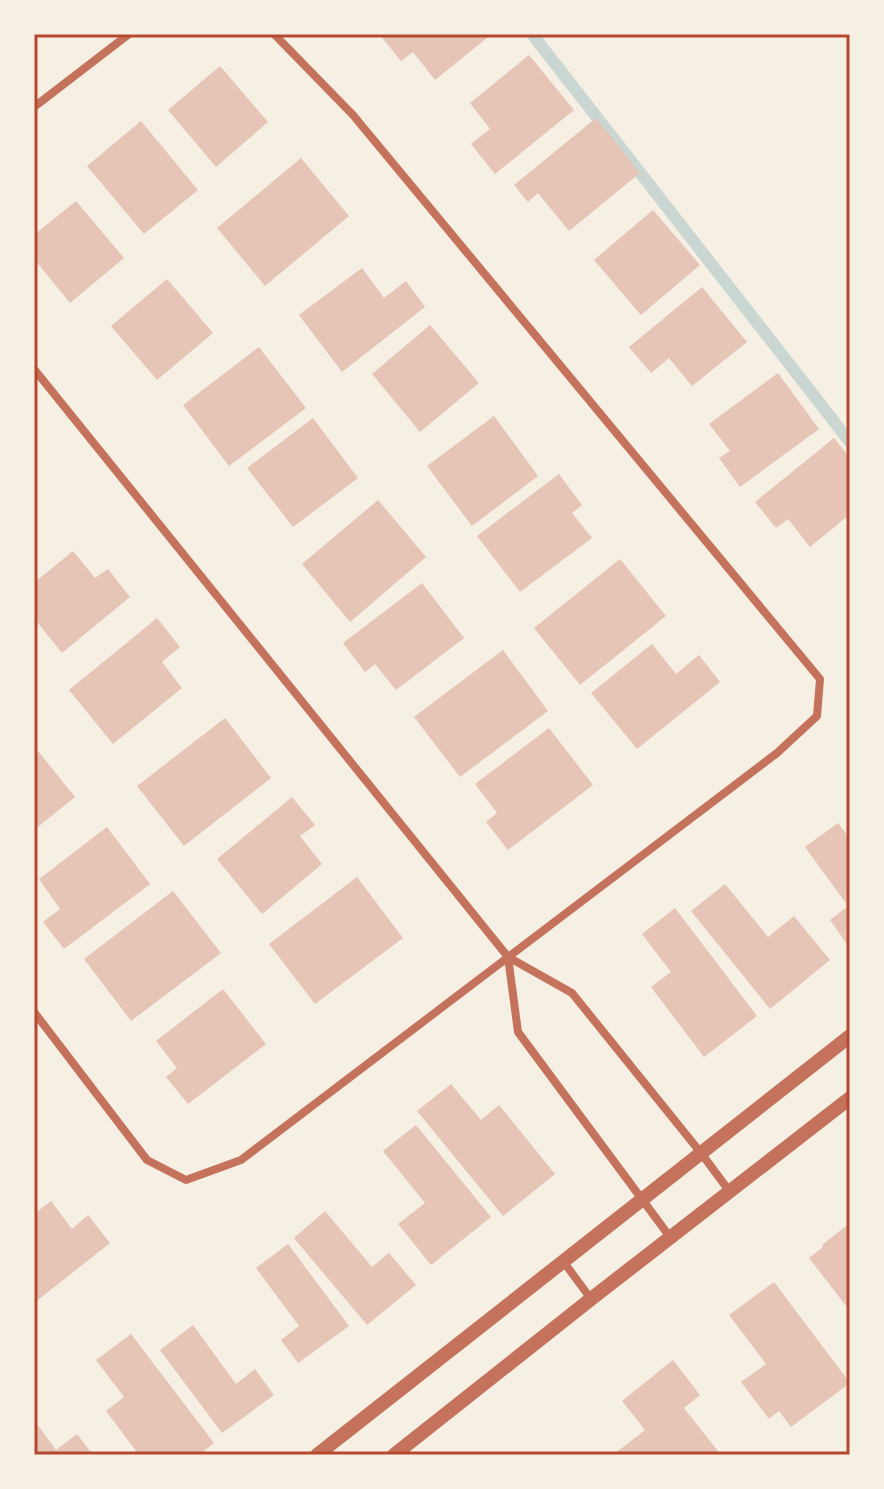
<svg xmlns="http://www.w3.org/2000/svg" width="884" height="1489" font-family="'Libre Baskerville',serif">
<rect width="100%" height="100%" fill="#f6efe4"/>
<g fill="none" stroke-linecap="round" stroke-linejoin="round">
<!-- stream -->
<path stroke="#c9d6d2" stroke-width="12" d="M532,34L850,442"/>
</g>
<!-- building -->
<g fill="#e6c5b7">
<path d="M379,34H492L435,80L413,52L401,61Z"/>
<path d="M529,55L574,110L495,174L471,144L490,129L470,103Z"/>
<path d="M220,66L268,122L216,167L168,110Z"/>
<path d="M596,118L640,173L569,231L538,193L528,202L514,185Z"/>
<path d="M141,121L198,190L144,234L87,166Z"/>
<path d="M301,158L349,216L265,286L217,228Z"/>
<path d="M76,201L124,258L70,303L34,259V235Z"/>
<path d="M653,210L700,265L641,315L594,260Z"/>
<path d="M362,268L384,298L406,281L425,307L342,372L299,315Z"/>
<path d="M167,279L213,333L157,380L111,326Z"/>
<path d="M702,287L747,342L692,386L669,358L651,373L629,347Z"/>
<path d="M430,325L479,383L420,432L372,374Z"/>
<path d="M259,347L306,408L229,466L183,405Z"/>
<path d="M778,373L819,429L740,487L719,458L730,451L709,424Z"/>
<path d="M494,416L538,476L472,526L427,466Z"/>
<path d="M313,418L358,478L293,527L247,468Z"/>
<path d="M834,438L850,458V514L810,547L788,519L776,528L755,502Z"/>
<path d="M559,474L582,505L572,513L592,538L520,592L477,536Z"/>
<path d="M378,500L426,557L350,622L302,564Z"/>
<path d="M73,551L95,578L108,569L130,597L62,653L34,618V583Z"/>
<path d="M620,559L666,616L580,685L534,628Z"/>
<path d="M422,583L464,638L396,690L375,664L365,672L343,643Z"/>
<path d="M157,618L180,647L162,662L182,688L113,744L69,690Z"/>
<path d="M652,644L676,674L699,655L720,682L637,749L591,693Z"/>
<path d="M503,650L548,711L460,777L414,717Z"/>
<path d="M225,718L271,778L184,846L137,786Z"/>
<path d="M549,728L593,785L508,850L486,822L497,813L475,784Z"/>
<path d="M34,746L75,797L34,830Z"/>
<path d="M292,797L315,825L300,836L322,864L262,914L217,859Z"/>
<path d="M838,823L850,839V941L847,944L830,920L848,906L805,847Z"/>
<path d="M107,827L150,884L64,949L43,922L60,909L39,879Z"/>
<path d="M357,877L403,938L315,1004L269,944Z"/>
<path d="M725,884L768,937L794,916L830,960L770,1009L691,911Z"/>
<path d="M173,891L221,953L131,1021L84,959Z"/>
<path d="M675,908L757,1016L704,1057L651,987L671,972L642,934Z"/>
<path d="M223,989L266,1044L188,1104L166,1077L177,1068L156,1041Z"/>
<path d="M451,1084L481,1120L499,1105L555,1174L503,1216L417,1111Z"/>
<path d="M416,1125L491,1217L431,1265L398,1224L425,1203L383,1151Z"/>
<path d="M51,1201L72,1229L88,1215L110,1243L34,1303V1214Z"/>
<path d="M325,1211L372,1267L389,1253L416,1285L367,1325L294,1238Z"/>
<path d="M850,1223V1311L809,1258L823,1247L822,1245Z"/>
<path d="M288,1244L349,1326L298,1363L281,1340L299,1326L256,1268Z"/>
<path d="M774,1282L850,1383L791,1427L779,1411L769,1419L741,1382L766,1364L729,1315Z"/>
<path d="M193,1325L236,1384L255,1369L274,1395L222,1433L160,1350Z"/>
<path d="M131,1334L214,1443L199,1455H139L106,1411L124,1397L96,1360Z"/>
<path d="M673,1360L700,1395L684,1408L721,1455H613L645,1430L622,1401Z"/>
<path d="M34,1420L56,1450L77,1434L93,1455H34Z"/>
</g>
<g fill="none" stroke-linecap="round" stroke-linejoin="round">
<!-- minor -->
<g stroke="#c5725c" stroke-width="8">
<path d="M34,107L129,34"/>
<path d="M34,369L508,957"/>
<path d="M34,1012L147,1160L186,1180L241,1160L777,753L817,716L820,679L353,115L274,34"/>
<path d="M670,1237L518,1032L508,957L572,993L701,1153L730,1192"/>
<path d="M563,1261L591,1299"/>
</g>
<!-- tertiary -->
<g stroke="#c5725c" stroke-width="14">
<path d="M317,1455L850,1036"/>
<path d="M394,1455L591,1299L850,1098"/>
</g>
</g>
<!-- border -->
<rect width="884" height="1489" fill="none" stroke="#f6efe4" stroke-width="72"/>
<rect x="36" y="36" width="812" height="1417" fill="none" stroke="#b5482f" stroke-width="3"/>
</svg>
